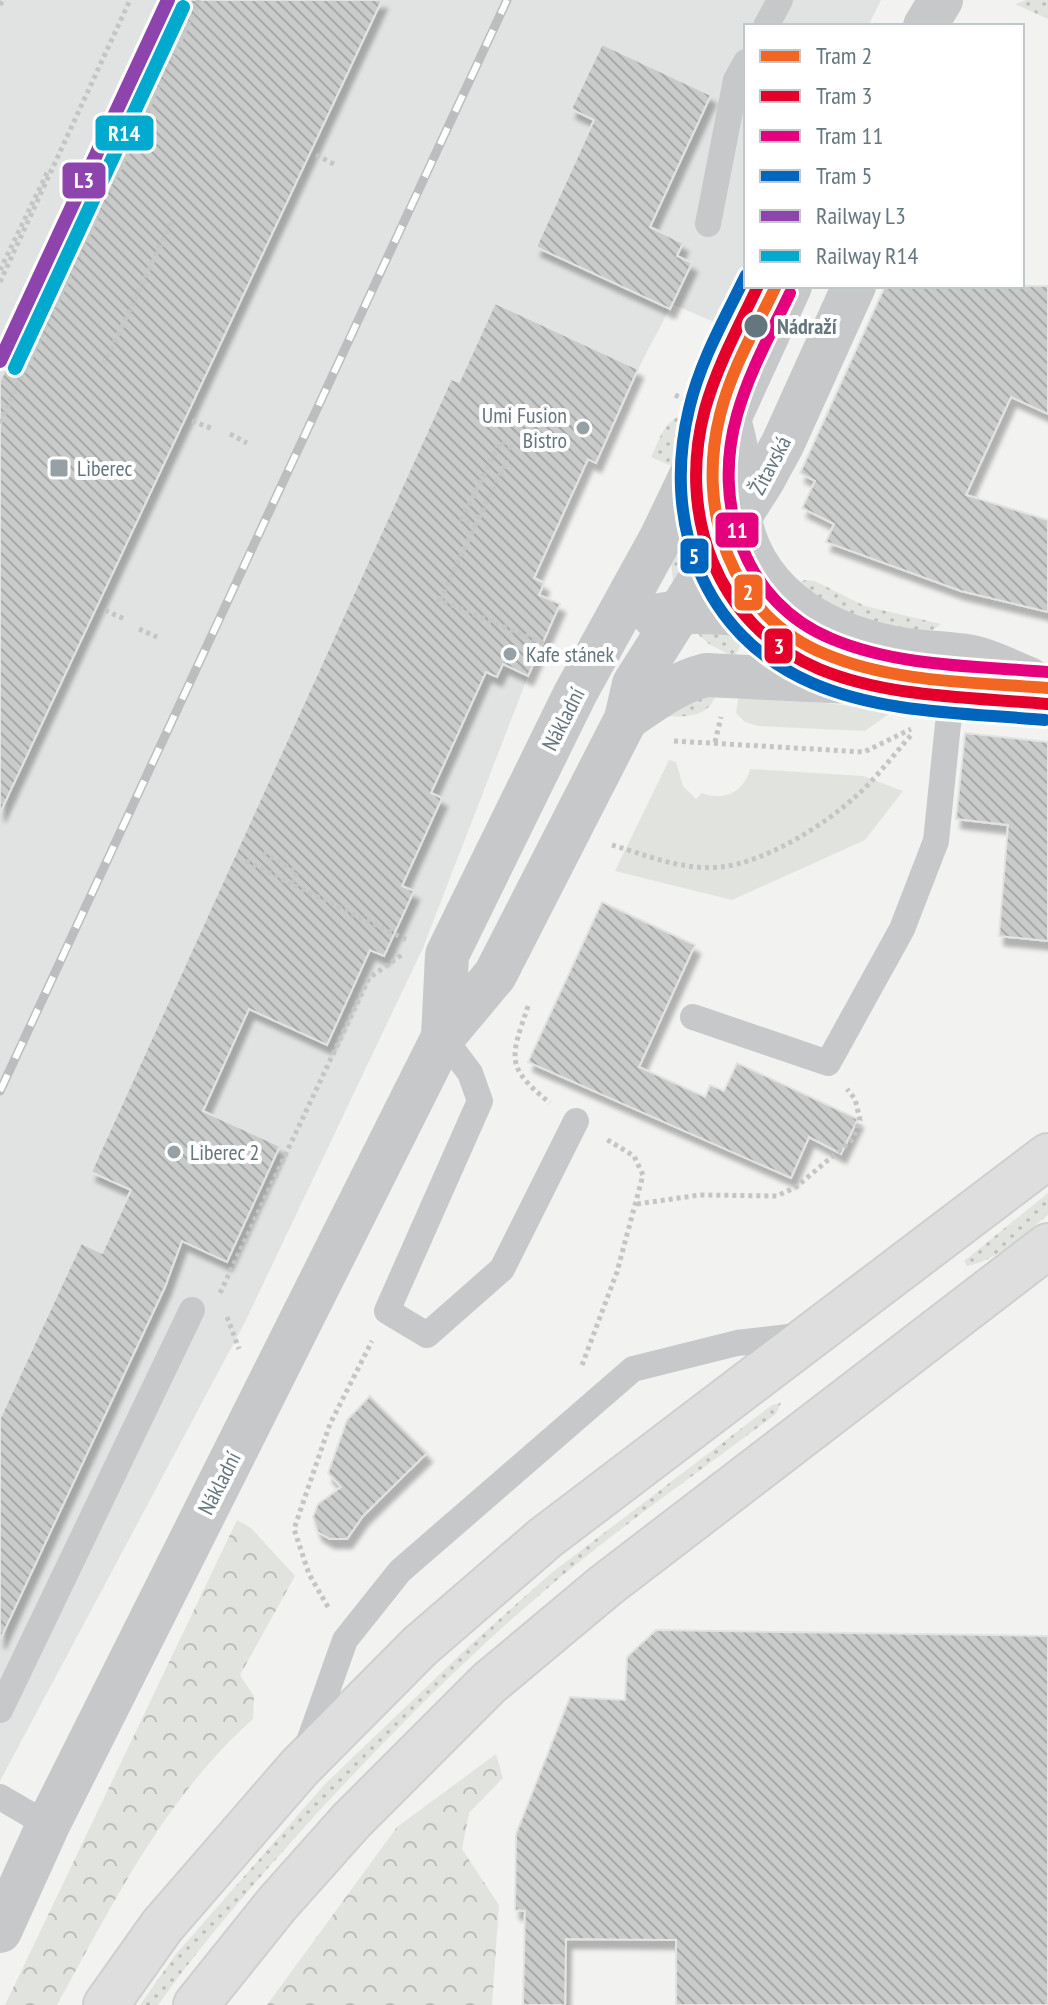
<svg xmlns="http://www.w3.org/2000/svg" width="1048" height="2005" font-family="'PT Sans Narrow',sans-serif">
<defs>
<pattern id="grass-dots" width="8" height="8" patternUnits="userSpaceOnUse" patternTransform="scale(2)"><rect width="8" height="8" fill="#e1e4de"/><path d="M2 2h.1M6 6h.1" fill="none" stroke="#babdb9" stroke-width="1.8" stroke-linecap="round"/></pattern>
<pattern id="forest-crowns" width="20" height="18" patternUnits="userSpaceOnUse" patternTransform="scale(2)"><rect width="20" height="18" fill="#e1e4de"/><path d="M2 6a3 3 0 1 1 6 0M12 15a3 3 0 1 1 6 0" fill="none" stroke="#babdb9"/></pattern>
<pattern id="building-back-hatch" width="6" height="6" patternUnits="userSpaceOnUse" patternTransform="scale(2)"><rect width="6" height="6" fill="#c9caca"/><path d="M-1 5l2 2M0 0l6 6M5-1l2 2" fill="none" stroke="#a7a9a9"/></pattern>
<filter id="shadow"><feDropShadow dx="5" dy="9" stdDeviation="2" flood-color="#0004"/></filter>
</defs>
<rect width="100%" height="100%" fill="#f2f2f1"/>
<!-- built -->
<path fill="#e1e3e2" d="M0,0H881L868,26H746V270L719,324L672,304L638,369L596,463L588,460L534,578L544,583L539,595L560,604L528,676L423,948L245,1322L0,1781Z"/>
<!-- grass -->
<g fill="url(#grass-dots)">
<path d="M1026,0H1048V19L1015,4Z"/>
<path d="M685,415L703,421L677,465H669L651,457C660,440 664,418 685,415Z"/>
<path d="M696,505L700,541L674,590L671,561Z"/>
<path d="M805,580L815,581L865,606L941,624L926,635L827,611L800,582Z"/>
<path d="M690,627L750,629L734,657L709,644Z"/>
<path d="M717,691C710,719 685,717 662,716Z"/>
<path d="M1048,1193V1215C1024,1234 998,1260 967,1266L964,1261Z"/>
<path d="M781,1403L776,1414C708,1465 638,1514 573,1567C482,1641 400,1724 320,1810C263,1873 207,1936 158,2005H140L176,1954L325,1784L468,1647L550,1574L772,1405Z"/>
</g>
<!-- forest -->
<g fill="url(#forest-crowns)">
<path d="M237,1520L251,1528L295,1576L240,1675L254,1696L253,1719C165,1797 113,1904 57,2005H5Z"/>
<path d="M496,1754L503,1778L469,1813L462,1849L499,1905L492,2005H267L397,1827Z"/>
</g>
<!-- green -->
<g fill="#e1e4de">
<path d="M739,693L893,711L865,731L758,726L745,722L736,713Z"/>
<path d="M669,760L676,762L683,786L696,799L702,793C724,802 744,792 750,769L863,776L903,791L865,840L732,900L615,871Z"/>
</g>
<!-- building -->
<g fill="url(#building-back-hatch)" stroke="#e2e2e1" stroke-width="2" filter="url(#shadow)">
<path d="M178,0H382L0,813V381Z"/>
<path d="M602,44L711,95L650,227L683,243L677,256L692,263L670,309L536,247L594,120L571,109Z"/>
<path d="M885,286H1048V414L1011,397L966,495L1048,520V612L961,591L826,542L834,524L802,508L815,481L800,473Z"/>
<path d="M495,303L638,369L596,463L588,459L534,578L544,583L539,595L560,604L528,676L503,664L497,677L486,672L431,793L442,798L402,886L414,891L384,956L370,950L327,1045L249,1009L203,1111L280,1146L227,1262L182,1241L165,1287L0,1640V1418L81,1243L102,1253L131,1190L91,1172L451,379L459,382Z"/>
<path d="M965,733L1048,742V941L999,936L1008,825L956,819Z"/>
<path d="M602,902L695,945L639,1067L705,1097L710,1085L724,1091L737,1063L858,1119L841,1154L809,1137L791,1178L528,1062Z"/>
<path d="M370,1396L427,1453L363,1516L347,1539H330L318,1532L313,1517L318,1504L341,1487L328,1473L347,1420Z"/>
<path d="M656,1630L1048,1636V2005H676V1940L566,1939L565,2005H523L525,1911L515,1910L516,1834L570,1697L625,1700L627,1657Z"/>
</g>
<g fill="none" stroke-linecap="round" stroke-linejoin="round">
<!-- trunk casing -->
<g stroke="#cecfcf" stroke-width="48">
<g id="trunk">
<path d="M106,2005L162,1926L299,1768L420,1646L545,1538L1048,1156"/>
<path d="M196,2005L277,1904L351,1821L489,1683L605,1586L1048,1246"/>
</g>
</g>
<!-- path -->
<g stroke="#c4c5c6" stroke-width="5" stroke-dasharray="4 4" stroke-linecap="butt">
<path d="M0,5L3,0"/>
<path d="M316,155L336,165"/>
<path d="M0,270L49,169"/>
<path d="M0,282L130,0"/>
<path d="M104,364L173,219"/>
<path d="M675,395L688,401"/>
<path d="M192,421L213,429"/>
<path d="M0,423L199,0"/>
<path d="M230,434L247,443"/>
<path d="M512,448L500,442L462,519L475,526L440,600L552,647"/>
<path d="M475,526L507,460"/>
<path d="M105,610L124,619"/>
<path d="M139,629L157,637"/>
<path d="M674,741L864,752L911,729"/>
<path d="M715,742L721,717"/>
<path d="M612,845C646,855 684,871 720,867C764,863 823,826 855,797C876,779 894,754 913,733"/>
<path d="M263,853L297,872L291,884L409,941"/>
<path d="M246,861L291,884"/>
<path d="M528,1006C511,1058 504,1066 550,1103"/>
<path d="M637,1204L700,1195L777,1196L796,1187L853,1139L860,1120L855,1099L847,1089"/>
<path d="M220,1293L369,978L403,954"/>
<path d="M227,1317L239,1349"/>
<path d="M582,1365L617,1272L643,1175L634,1156L606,1139"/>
<path d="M328,1607L309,1574L294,1529L330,1424L372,1341"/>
</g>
<!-- service -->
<g stroke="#c7c8c9" stroke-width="26">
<path d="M766,26L780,0"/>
<path d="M708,224L736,80L746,62"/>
<path d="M693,1017L828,1063L902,929L936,841L948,724L956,687"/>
<path d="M443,1037L470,1073L480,1101L387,1311L427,1335L502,1269L576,1121"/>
<path d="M0,1710L192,1310"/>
<path d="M306,1750L345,1640L400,1571L633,1369L737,1343L805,1335"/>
<path d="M0,1797L48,1825"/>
</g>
<!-- minor -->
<g stroke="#c7c8c9" stroke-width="44">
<path d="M925,26L941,0"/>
<path d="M729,419C732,430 735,442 737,454C739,476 735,499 740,521C758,601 831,638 906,650C928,653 950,653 972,657C991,661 1011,672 1029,679"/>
<path d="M654,616C709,605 765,619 820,626"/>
<path d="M626,719C652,701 675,683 706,675L956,687L1018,680"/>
<path d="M443,1037L447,955L575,694L662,536L707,442L729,419L790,286"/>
<path d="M0,1931L48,1825L443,1037L495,975L626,719L634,684L763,480L783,443L854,286"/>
</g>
<!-- trunk -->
<use href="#trunk" stroke="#dddedd" stroke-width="44"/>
<!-- rail casing -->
<g stroke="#bcbdbe" stroke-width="9">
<path id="rail" d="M0,1091L507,0"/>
</g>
<!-- rail -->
<use href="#rail" stroke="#fff" stroke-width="6" stroke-dasharray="18" stroke-linecap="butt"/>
<!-- rail-1 casing -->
<g stroke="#fff" stroke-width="20">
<path id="rail-1" d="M0,361L168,0"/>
</g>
<!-- rail-2 casing -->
<g stroke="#fff" stroke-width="20">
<path id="rail-2" d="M15,368L183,7"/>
</g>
<!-- rail-1 -->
<use href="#rail-1" stroke="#8e44ad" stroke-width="14"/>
<!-- rail-2 -->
<use href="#rail-2" stroke="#00a9ce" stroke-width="14"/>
<!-- tram-1 casing -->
<g stroke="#fff" stroke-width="18">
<path id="tram-1" d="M776,286C756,328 731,369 720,415C696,510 730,615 825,654C894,683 975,682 1048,688"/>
</g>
<!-- tram-2 casing -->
<g stroke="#fff" stroke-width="18">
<path id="tram-2" d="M758,286C739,326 717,366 705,409C677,513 715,625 819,669C889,698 972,697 1047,704"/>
</g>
<!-- tram-3 casing -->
<g stroke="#fff" stroke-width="18">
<path id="tram-3" d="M790,293C771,333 749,372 737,415C712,503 743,603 832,639C899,667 977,666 1048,672"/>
</g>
<!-- tram-4 casing -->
<g stroke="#fff" stroke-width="18">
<path id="tram-4" d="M746,275C725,318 700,361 689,409C662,521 701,635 812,683C883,714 969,713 1045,720"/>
</g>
<!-- tram-1 -->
<use href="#tram-1" stroke="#f26522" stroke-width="12"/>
<!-- tram-2 -->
<use href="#tram-2" stroke="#e4002b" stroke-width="12"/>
<!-- tram-3 -->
<use href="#tram-3" stroke="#e5007d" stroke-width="12"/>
<!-- tram-4 -->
<use href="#tram-4" stroke="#0065bd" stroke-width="12"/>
</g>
<!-- markers -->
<circle fill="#65767e" stroke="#fff" stroke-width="3" cx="756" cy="326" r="13"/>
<g fill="#96a1a6" stroke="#fff" stroke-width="3">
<circle cx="583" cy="428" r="8"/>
<rect x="49" y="458" width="20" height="20" rx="4"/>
<circle cx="510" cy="654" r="8"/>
<circle cx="174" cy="1152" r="8"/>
</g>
<g text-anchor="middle" stroke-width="8" stroke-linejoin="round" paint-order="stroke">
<!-- stop labels -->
<g font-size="22" font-weight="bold" fill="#65767e" stroke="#fff" text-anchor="start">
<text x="777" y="334">Nádraží</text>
</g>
<!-- poi labels -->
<g font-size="22" fill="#65767e" stroke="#fff" text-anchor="start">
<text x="567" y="423" text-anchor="end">Umi Fusion<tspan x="567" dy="25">Bistro</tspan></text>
<text x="77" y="476">Liberec</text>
<text x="526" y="662">Kafe stánek</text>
<text x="190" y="1160">Liberec 2</text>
</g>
<!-- street labels -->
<g font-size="22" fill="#65767e" stroke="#fff">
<text transform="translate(770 465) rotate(-62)" y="8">Žitavská</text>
<text transform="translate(563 719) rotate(-63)" y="8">Nákladní</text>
<text transform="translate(219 1483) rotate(-63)" y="8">Nákladní</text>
</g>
</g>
<g stroke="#fff" stroke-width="3">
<rect x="94" y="114" width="61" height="38" rx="8" fill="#00a9ce"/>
<rect x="61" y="161" width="46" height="39" rx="8" fill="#8e44ad"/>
<rect x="714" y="511" width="46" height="38" rx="8" fill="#e5007d"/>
<rect x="679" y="537" width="31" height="38" rx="8" fill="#0065bd"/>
<rect x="733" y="573" width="31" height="39" rx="8" fill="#f26522"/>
<rect x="763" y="627" width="31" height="38" rx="8" fill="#e4002b"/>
</g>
<g font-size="22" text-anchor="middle" font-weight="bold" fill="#fff">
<text x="124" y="141">R14</text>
<text x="84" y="188">L3</text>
<text x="737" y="538">11</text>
<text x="694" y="564">5</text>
<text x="748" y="600">2</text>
<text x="779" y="654">3</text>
</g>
<!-- legend -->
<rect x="744" y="24" width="280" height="264" fill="#ffffff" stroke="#c1c8cb" stroke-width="2"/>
<rect x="760" y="50" width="40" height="12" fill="#f26522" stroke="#c1c8cb" stroke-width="2"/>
<text x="816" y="64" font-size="24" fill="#65767e">Tram 2</text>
<rect x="760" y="90" width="40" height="12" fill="#e4002b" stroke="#c1c8cb" stroke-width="2"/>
<text x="816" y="104" font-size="24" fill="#65767e">Tram 3</text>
<rect x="760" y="130" width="40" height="12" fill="#e5007d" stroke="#c1c8cb" stroke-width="2"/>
<text x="816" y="144" font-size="24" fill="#65767e">Tram 11</text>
<rect x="760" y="170" width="40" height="12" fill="#0065bd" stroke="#c1c8cb" stroke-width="2"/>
<text x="816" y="184" font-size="24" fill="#65767e">Tram 5</text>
<rect x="760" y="210" width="40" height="12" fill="#8e44ad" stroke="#c1c8cb" stroke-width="2"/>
<text x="816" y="224" font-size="24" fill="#65767e">Railway L3</text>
<rect x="760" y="250" width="40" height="12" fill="#00a9ce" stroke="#c1c8cb" stroke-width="2"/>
<text x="816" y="264" font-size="24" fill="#65767e">Railway R14</text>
</svg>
